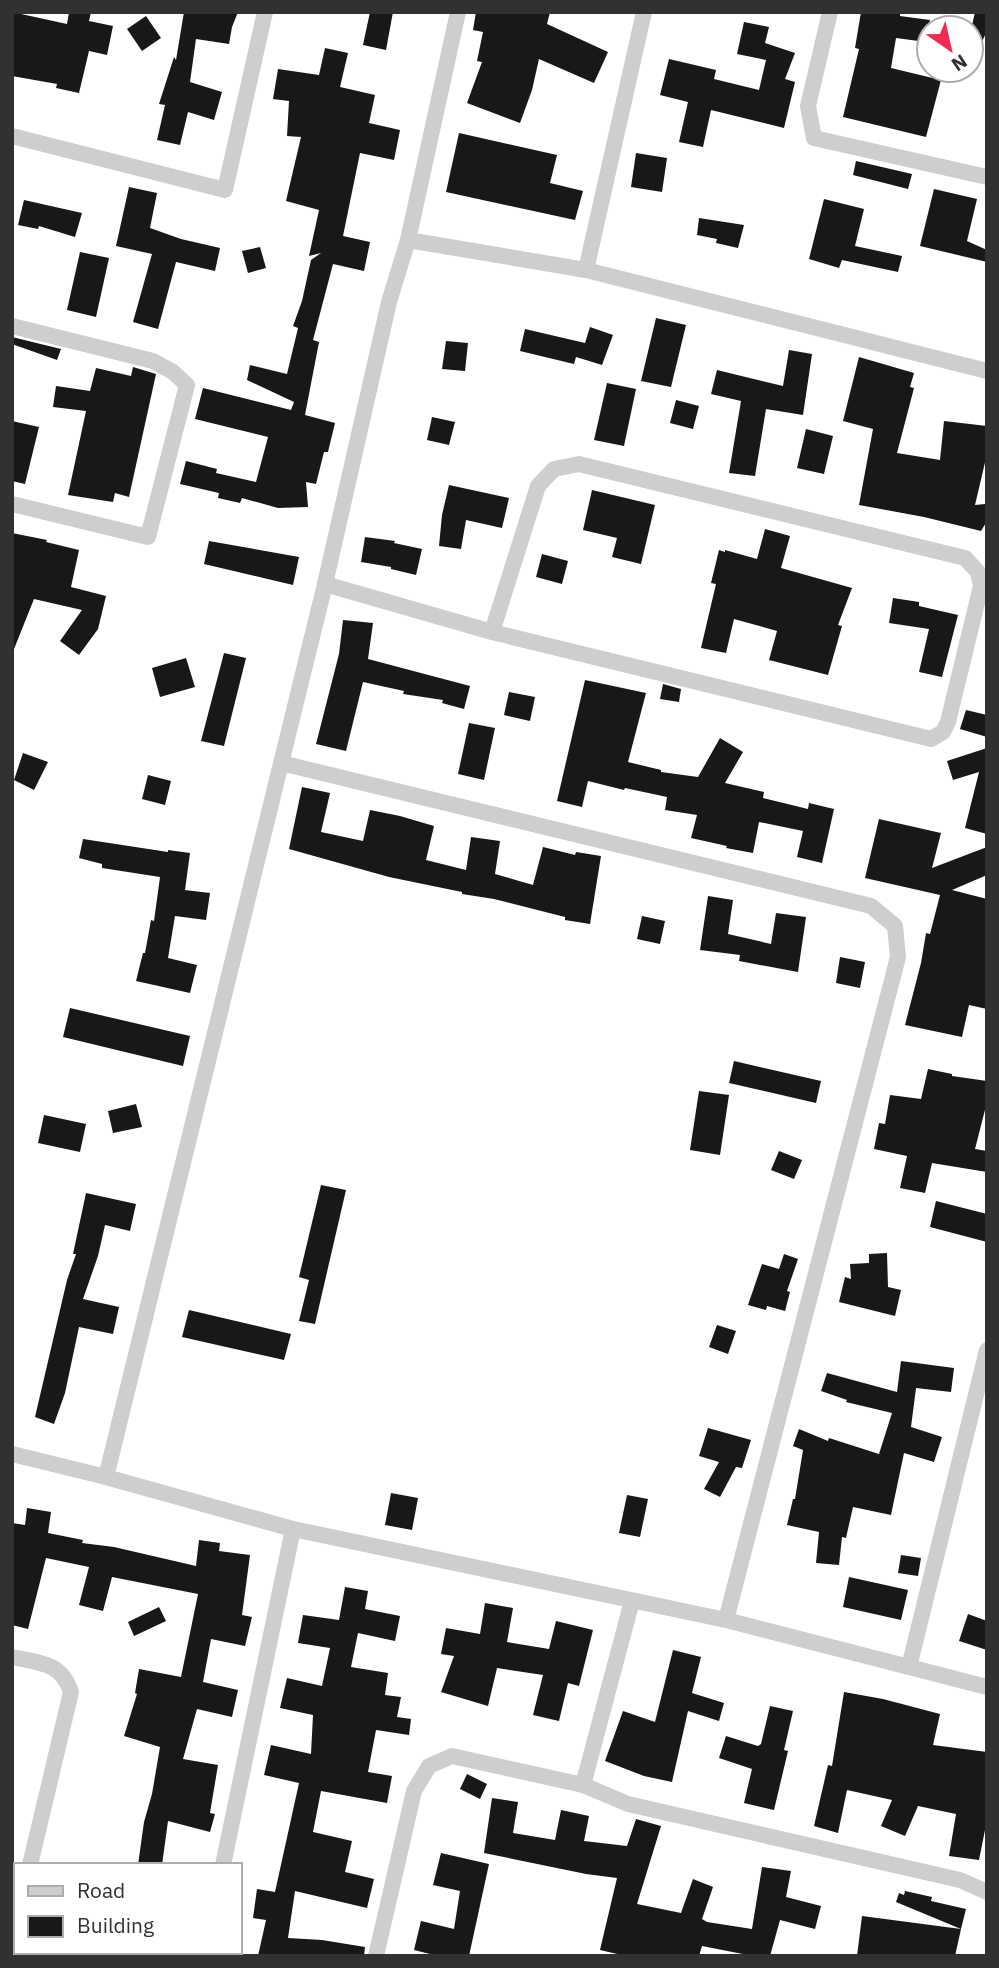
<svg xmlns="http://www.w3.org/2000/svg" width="999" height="1968" font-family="'IBM Plex Sans',sans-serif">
<rect width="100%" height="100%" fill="#fff"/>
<!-- building -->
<g fill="#181818">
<path d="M12,12L67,24L69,12H91L89,21L113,26L107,55L89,51L79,93L56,88L57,84L12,76Z"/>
<path d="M184,12H238L232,27L229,44L196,39L190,82L222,92L214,120L188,112L180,145L157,140L165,105L159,104L174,57L176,60Z"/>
<path d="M370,12H393L386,50L363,45Z"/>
<path d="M476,12H550L547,24L608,52L594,83L539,59L532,90L520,123L467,103L482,62L477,61L483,32L473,30Z"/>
<path d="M861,12H900V16L930,20L926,42L896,38L891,68L941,80L926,137L843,117L859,49L855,48Z"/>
<path d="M975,12H987V31L971,65V30Z"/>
<path d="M146,16L161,38L142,51L127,29Z"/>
<path d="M744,22L769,27L765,43L795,53L785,79L795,82L784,128L711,110L703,147L679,142L688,102L660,95L669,59L716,70L714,79L759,90L766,60L737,54Z"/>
<path d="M325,48L348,53L340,87L375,95L369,123L400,130L394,160L360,153L343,236L370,242L364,271L333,264L313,340L319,342L305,415L335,423L328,452H324L316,484L306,482L308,507L278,508L242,498L240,503L218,498L219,493L180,484L186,461L217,469L216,473L256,482L268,437L195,419L203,388L291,410L294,402L247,380L250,365L287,374L298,328L293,326L302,301L311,260L321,253L309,256L319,210L286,201L301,137L287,136L289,101L273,99L278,69L319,75Z"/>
<path d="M459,133L557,155L550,183L583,191L575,220L446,192Z"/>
<path d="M636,153L667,158L662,192L631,187Z"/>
<path d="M856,161L912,174L908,189L853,175Z"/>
<path d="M129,187L157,193L150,228L181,239L220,248L215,271L176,262L158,329L133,322L152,254L116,246Z"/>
<path d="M934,189L977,199L967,241L987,250V262L920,246Z"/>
<path d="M824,199L864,209L855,246L902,256L898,272L842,260L839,268L809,259Z"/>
<path d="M24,200L82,213L75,237L39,226L38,229L18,225Z"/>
<path d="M699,218L744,225L738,248L716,243L717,239L697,235Z"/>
<path d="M260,247L266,268L248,273L242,251Z"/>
<path d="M80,252L109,258L96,317L67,310Z"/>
<path d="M656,318L686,325L671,387L641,381Z"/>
<path d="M590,327L613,335L602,365L576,357L574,364L520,351L525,329L585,343Z"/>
<path d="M12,337L61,349L57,360L12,344Z"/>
<path d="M446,341L468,343L465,371L442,369Z"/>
<path d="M789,350L812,354L803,415L766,409L755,476L729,473L741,401L711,394L717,370L783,386Z"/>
<path d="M859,357L914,373L910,387L914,388L897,453L940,460L944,421L987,426V454L975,505L985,504L987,521L981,531L924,517L859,505L873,429L843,421Z"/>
<path d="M133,367L156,374L129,497L115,493L113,502L68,495L86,411L53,407L56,386L90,391L96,368L131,376Z"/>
<path d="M607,383L636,389L624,446L594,440Z"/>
<path d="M676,400L699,406L693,429L670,423Z"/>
<path d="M432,417L455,422L449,445L427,440Z"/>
<path d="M12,421L39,427L25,484L12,481Z"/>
<path d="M806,429L833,436L824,474L797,468Z"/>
<path d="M449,485L509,498L502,528L466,520L461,549L439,546L442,515Z"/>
<path d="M592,490L655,505L641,564L612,557L617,538L583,530Z"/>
<path d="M765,529L790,536L781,568L852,588L838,625L842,626L828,675L769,660L777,631L734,619L726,653L701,648L716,584L711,583L719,550L725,552V550L757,559Z"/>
<path d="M12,533L47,540L46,542L79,550L71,587L106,596L98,629L79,655L60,641L82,610L34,599L12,654Z"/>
<path d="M365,537L395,541L394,543L422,549L416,575L391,569V567L361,562Z"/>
<path d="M209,541L299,557L293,585L204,564Z"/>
<path d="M542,554L568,561L562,584L536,577Z"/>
<path d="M893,598L919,602V606L958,615L942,677L919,672L929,629L889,623Z"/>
<path d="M343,620L373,623L368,659L470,686L464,709L442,703L443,700L403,694L404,691L363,682L346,751L316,744L339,654Z"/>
<path d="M224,653L246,658L224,746L201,741Z"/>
<path d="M186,658L195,687L160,697L152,668Z"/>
<path d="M585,680L646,693L628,762L661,770V772L698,777L720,738L743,752L725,783L764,792L763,798L808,809L809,803L834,809L822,863L797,857L803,831L759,822L753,853L726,848L727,846L691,838L697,815L665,810L667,797L625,788L624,790L588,781L582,807L557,801Z"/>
<path d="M663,684L681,689L679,702L660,699Z"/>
<path d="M509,692L535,697L530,721L504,715Z"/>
<path d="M966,710L987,715V737L960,729Z"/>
<path d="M469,723L495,728L484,780L458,774Z"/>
<path d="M987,748V834L965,828L979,772L953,780L947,761Z"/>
<path d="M23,753L48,762L34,790L14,780Z"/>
<path d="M148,775L171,781L165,805L142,799Z"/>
<path d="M302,787L330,793L321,832L363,841L370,810L400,816L434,826L426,860L466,870L471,837L500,841L495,874L533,885L543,847L575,855L576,852L601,856L590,924L565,920V917L494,899L462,894V892L389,877L289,849Z"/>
<path d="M879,819L941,833L932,868L987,847V875L952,890L987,899V1009L969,1005L962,1037L905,1025L921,963L926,933L930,934L940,895L865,878Z"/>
<path d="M83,839L168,852V850L190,853L185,890L210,893L206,920L175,916L168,958L197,965L190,993L136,981L143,953H145L151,920L154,921L160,877L102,868V864L79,858Z"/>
<path d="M708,896L733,900L728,934L771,944L776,913L806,917L798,972L739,961L740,955L700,950Z"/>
<path d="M642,916L665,921L660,944L637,939Z"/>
<path d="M840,957L865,962L860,988L836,983Z"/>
<path d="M70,1008L190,1036L183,1066L63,1037Z"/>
<path d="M734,1061L821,1081L816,1103L729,1083Z"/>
<path d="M928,1069L952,1074V1076L987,1081V1102L975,1149L987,1151V1172L932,1163L925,1193L900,1188L907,1156L874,1149L879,1123L885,1124L890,1095L921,1099Z"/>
<path d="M699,1091L729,1095L720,1155L690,1150Z"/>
<path d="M136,1104L142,1127L113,1133L108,1111Z"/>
<path d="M44,1115L86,1124L80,1152L38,1143Z"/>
<path d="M779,1151L802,1160L794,1179L771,1170Z"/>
<path d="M321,1185L346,1190L315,1324L299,1321L309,1280L299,1277Z"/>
<path d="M86,1193L136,1204L130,1231L105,1225L98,1256L83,1299L119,1307L113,1334L79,1327L65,1393L54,1424L35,1417L67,1280L76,1254H73Z"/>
<path d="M936,1201L987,1214V1242L930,1227Z"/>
<path d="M887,1253L888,1287L901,1290L895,1316L839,1302L845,1277L851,1279L850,1264L869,1263V1254Z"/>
<path d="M784,1254L798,1259L787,1291L790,1292L785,1311L767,1306L766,1310L748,1305L762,1264L779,1269Z"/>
<path d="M189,1310L291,1334L284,1360L182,1337Z"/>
<path d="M717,1325L736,1331L728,1354L709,1347Z"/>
<path d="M901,1361L954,1368L951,1392L916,1388L911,1427L942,1437L934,1462L904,1453L891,1515L853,1507L846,1538L842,1537L839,1565L816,1563L819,1532L787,1525L793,1499H795L803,1450L793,1446L799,1429L828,1441L829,1438L879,1454L892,1413L846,1402L847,1400L821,1391L827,1373L897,1392Z"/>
<path d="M708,1428L751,1440L742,1468L736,1467L720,1497L704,1489L719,1462L699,1456Z"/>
<path d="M391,1493L418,1498L412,1530L385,1525Z"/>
<path d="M627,1495L648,1499L640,1537L619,1533Z"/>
<path d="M27,1508L51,1512L48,1533L83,1540L82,1543L114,1547L196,1566L199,1540L220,1543L219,1551L250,1555L242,1615L252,1617L245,1646L211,1639L203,1682L238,1690L232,1717L197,1709L183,1759L218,1765L210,1813L215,1814L210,1832L168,1821L162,1865H138L144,1822L152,1794L160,1747L124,1736L137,1694L135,1693L139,1669L181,1677L198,1594L112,1577L103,1611L79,1605L89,1567L46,1558L28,1629L12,1625V1523L25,1525Z"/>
<path d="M901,1555L921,1558L918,1576L898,1573Z"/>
<path d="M849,1577L908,1590L901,1620L843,1607Z"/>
<path d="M345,1587L368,1591L365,1609L400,1616L395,1641L358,1633L351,1667L388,1673L385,1695L401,1697L397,1717L411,1719L409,1735L376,1730L368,1772L392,1776L387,1803L321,1791L313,1832L352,1841L345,1872L374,1879L367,1908L295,1891L288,1938L322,1940L365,1947L364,1956H258L266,1920L253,1918L257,1889L275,1892L299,1783L264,1775L271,1745L311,1754L313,1715L280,1708L287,1678L322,1686L330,1648L298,1643L303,1615L339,1620Z"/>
<path d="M485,1603L513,1608L507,1642L549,1649L556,1621L593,1630L579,1686L568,1683L559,1721L533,1715L543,1675L497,1668L488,1706L441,1692L454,1656L441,1654L446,1628L480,1634Z"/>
<path d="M159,1607L166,1621L134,1636L128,1622Z"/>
<path d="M968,1614L987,1621V1650L959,1641Z"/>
<path d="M673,1650L701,1657L692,1693L724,1703L719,1721L688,1711L672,1782L644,1776L605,1761L623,1711L655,1722Z"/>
<path d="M844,1692L883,1699L940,1714L933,1745L987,1752V1820L979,1860L949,1856L956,1814L918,1806L905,1836L881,1826L892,1800L847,1790L838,1833L814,1826L828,1765L832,1766Z"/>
<path d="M770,1706L793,1711L784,1750L788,1751L774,1810L744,1803L752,1769L719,1758L726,1736L758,1746L761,1744Z"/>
<path d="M467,1774L487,1784L480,1799L460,1789Z"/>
<path d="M492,1798L518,1802L513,1833L555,1840L561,1810L589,1816L584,1841L627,1846L636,1819L661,1826L637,1904L681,1913L693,1879L713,1887L702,1919L707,1922L752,1929L762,1867L791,1871L786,1897L821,1906L815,1929L780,1920L770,1956H753L702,1946L699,1956H626L600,1950L617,1878L586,1874L484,1853Z"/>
<path d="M441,1853L489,1864L469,1956H438L414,1950L421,1921L454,1929L460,1891L433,1885Z"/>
<path d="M905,1891L932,1897L931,1901L966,1909L961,1929L896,1902L899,1893L904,1895Z"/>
<path d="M862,1916L961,1929L955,1956H857Z"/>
</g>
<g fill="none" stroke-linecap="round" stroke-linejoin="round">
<!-- minor -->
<g stroke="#cecece" stroke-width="16">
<path d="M830,12L808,106L814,138L987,177"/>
<path d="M12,136L225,190L265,12"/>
<path d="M408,240L586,270L987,371"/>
<path d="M586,270L644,12"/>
<path d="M12,326L153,361L173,372L187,385L148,537L12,504"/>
<path d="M325,584L492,632L931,739L943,732L948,722L981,586L978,572L965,558L579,464L554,469L538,486L492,632"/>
<path d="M281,763L871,906L895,926L898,957L726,1620"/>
<path d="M12,1454L106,1477L293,1529L726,1620L987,1687"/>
<path d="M106,1477L325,584L389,302L408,240L458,12"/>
<path d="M12,1657C40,1663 61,1662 71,1692L30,1865"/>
<path d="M909,1667L987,1350"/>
<path d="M583,1785L632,1601"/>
<path d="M223,1865L293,1529"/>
<path d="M12,1938L16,1923"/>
<path d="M201,1956V1952"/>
<path d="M376,1956L414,1791L429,1766L452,1756L583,1785L628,1804L960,1880L987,1892"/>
</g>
</g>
<!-- border -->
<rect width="999" height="1968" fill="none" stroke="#313131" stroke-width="28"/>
<!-- legend -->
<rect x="14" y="1863" width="228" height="91" fill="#ffffff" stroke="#adadad" stroke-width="2"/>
<rect x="28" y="1886" width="35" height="10" fill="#cecece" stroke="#adadad" stroke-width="2"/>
<text x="77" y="1898" font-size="21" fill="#313131">Road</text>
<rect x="28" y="1916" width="35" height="21" fill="#181818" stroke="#adadad" stroke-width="2"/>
<text x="77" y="1933" font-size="21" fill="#313131">Building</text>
<!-- north arrow -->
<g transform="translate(950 49) rotate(146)"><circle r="33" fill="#ffffff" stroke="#adadad" stroke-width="2"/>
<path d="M0-5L12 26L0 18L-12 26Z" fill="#f12a54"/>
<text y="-10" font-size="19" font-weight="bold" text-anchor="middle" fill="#313131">N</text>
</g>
</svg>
